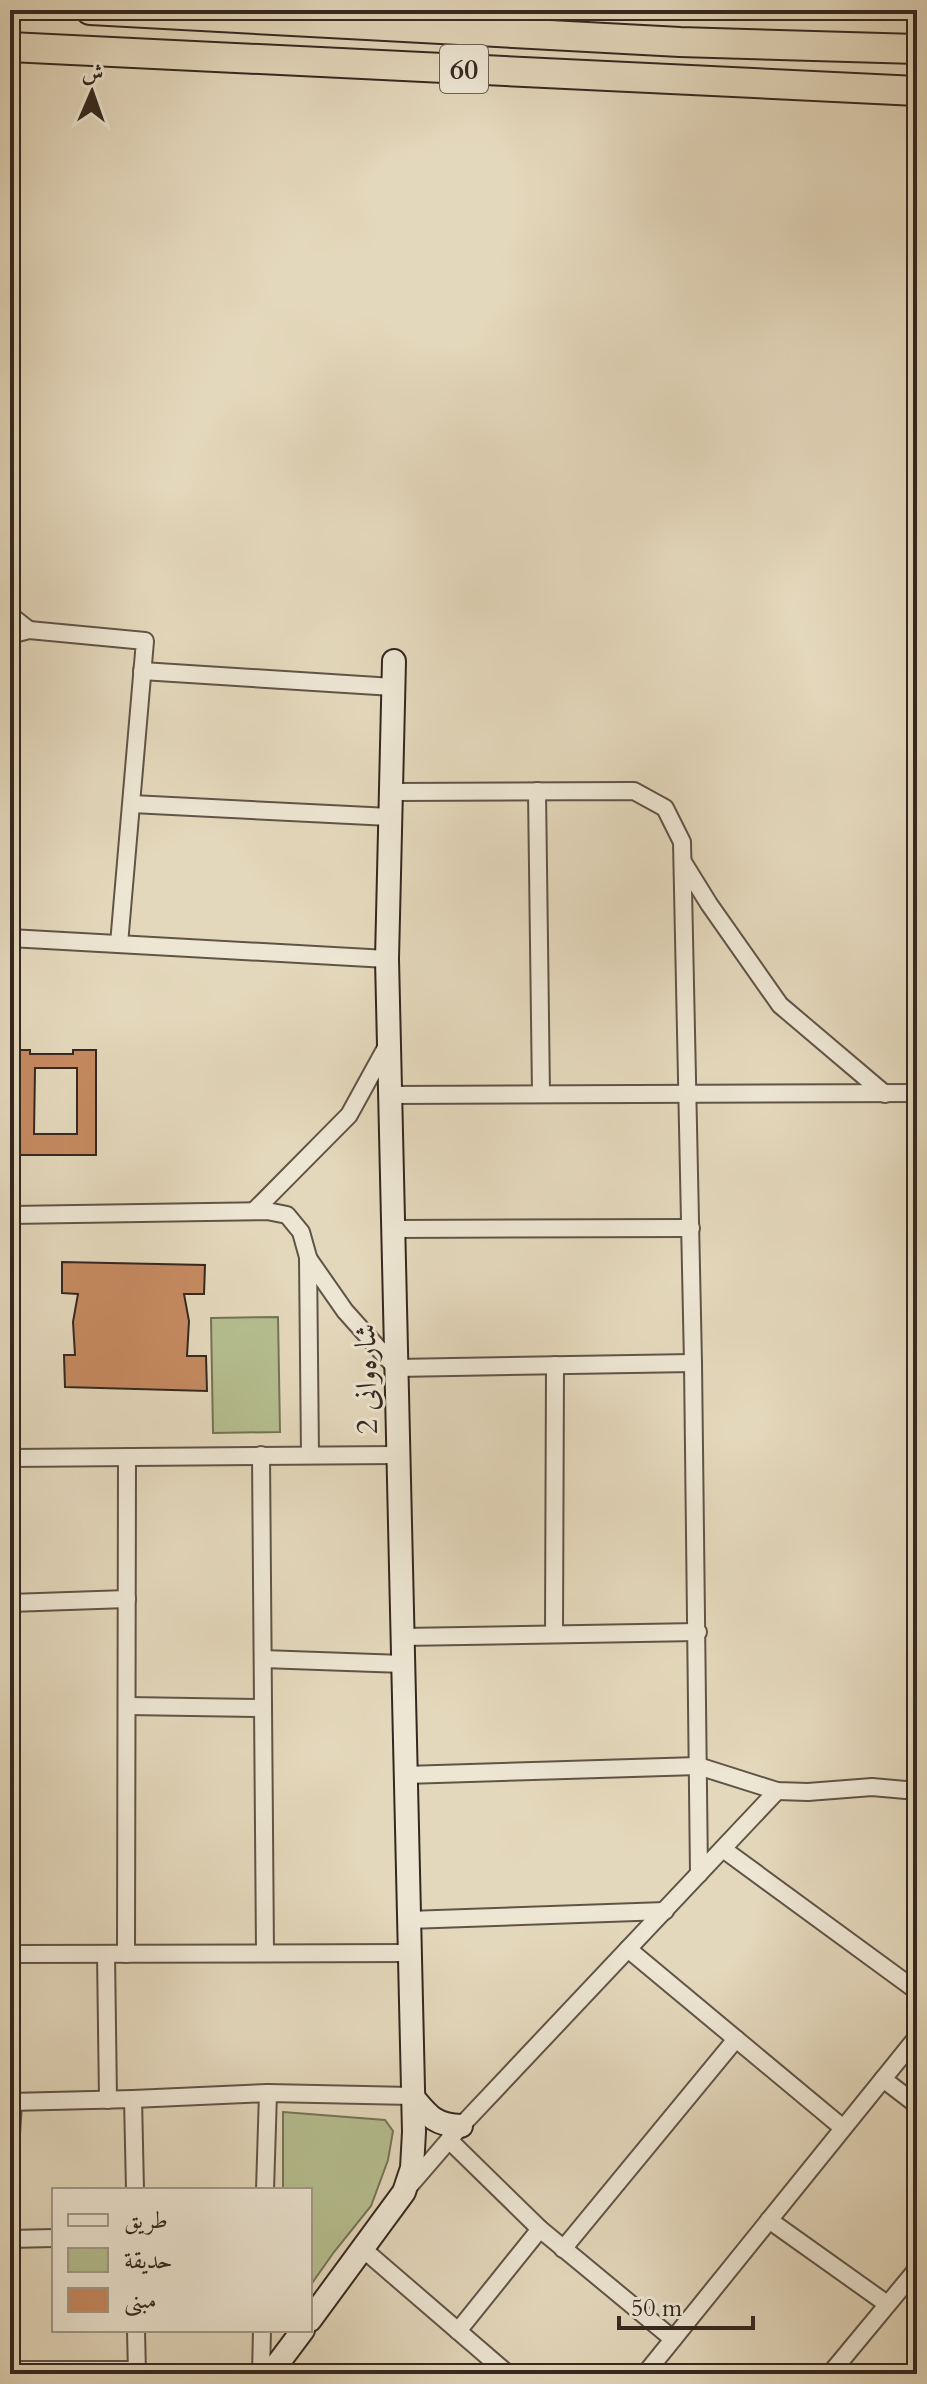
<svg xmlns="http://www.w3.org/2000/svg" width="927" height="2384" font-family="Cardo,Amiri,serif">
<rect width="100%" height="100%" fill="#e4d8bc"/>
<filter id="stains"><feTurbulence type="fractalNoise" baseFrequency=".0025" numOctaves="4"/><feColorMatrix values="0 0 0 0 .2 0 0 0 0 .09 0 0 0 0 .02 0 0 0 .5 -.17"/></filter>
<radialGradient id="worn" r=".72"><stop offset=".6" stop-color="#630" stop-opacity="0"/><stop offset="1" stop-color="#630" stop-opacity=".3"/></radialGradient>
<!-- green -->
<g fill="#b5be8f" stroke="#757358" stroke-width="2">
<path d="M740,10H917V19Z"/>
<path d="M278,1317L280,1432L213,1433L211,1318Z"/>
<path d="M283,2112L385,2120L393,2131L388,2160L371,2206L334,2252L310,2286V2190H283Z"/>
</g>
<!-- building -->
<g fill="#c68a61" stroke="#352820" stroke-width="2" fill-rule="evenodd">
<path d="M16,1050H30V1054H73V1050H96V1155H16ZM35,1068H77V1134H34Z"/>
<path d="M62,1262L205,1265L204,1294H184L189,1321L187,1356H206L207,1391L65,1387L64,1355H75L73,1322L78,1294L62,1293Z"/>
</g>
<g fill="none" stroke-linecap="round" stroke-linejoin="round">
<!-- street casing -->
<g stroke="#615447" stroke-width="20">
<g id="street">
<path d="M10,615L29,630"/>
<path d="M10,635L29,630L145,641L119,944"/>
<path d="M142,671L393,687"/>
<path d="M537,791L541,1094"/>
<path d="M391,792L634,791L665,808L682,842L693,1363L699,1874"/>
<path d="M132,804L390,817"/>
<path d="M683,862L709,904L780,1005L885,1094"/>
<path d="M10,938L387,959"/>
<path d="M390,1095L917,1093"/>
<path d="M254,1211L349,1115L388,1044"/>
<path d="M10,1215L267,1211L287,1215L301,1232L308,1257L310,1455"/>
<path d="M393,1229L691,1228"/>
<path d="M308,1258L345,1311L396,1368L693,1363"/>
<path d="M261,1455L265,1953"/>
<path d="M10,1458L398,1455"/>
<path d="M10,1603L127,1599"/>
<path d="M554,1634L555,1365"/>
<path d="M402,1637L698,1632"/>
<path d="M263,1659L403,1664"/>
<path d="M127,1706L263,1708"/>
<path d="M405,1775L698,1766L777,1791L808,1792L872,1787L917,1791"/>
<path d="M723,1849L917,1991"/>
<path d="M408,1920L665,1911"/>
<path d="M628,1949L843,2128"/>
<path d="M10,1954L409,1953"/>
<path d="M106,1954L108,2100"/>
<path d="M126,1954L127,1457"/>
<path d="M883,2079L917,2105"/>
<path d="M133,2099L135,2190"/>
<path d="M10,2102L133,2099L268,2093L412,2096"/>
<path d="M449,2140L540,2229L673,2339"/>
<path d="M10,2150L13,2102"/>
<path d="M411,2184L461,2126L777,1791"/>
<path d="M265,2190L268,2093"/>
<path d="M769,2220L887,2304"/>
<path d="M10,2239L54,2238"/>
<path d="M363,2249L508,2374"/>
<path d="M563,2249L736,2039"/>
<path d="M136,2330L137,2374"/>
<path d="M458,2331L540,2229"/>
<path d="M10,2370H137"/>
<path d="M261,2374L262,2330"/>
<path d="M645,2374L917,2037"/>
<path d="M830,2374L917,2269"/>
</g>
</g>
<!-- secondary casing -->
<g stroke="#352820" stroke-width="26">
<g id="secondary">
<path d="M412,2096C428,2115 434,2125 461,2126"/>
<path d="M310,2320L404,2192L412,2168L414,2132L387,959L394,661"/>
<path d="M270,2374L303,2330"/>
</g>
</g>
<!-- highway casing -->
<g stroke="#352820" stroke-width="32">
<g id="highway">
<path d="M90,10L680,42L917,49"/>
<path d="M10,47L917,91"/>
</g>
</g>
<!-- street -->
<use href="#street" stroke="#ede6d3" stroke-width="16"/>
<!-- secondary -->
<use href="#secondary" stroke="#ede6d3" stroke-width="22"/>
<!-- highway -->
<use href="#highway" stroke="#e4d8bc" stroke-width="28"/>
</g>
<g text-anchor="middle" stroke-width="6" stroke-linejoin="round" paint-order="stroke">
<!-- shield labels -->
<rect fill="#ede6d3" stroke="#6c6156" stroke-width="2" x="440" y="45" width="48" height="48" rx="6"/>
<g font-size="28" font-weight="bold" fill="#352820">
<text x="464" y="79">60</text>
</g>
<!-- street labels -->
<g font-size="30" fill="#352820" stroke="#ede6d3">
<text transform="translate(366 1379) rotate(-91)" y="10">شارەوانی 2</text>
</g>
</g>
<!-- margin -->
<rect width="927" height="2384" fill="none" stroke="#e4d8bc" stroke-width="40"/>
<rect x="12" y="12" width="903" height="2360" fill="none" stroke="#352820" stroke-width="4"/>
<rect x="20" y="20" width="887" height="2344" fill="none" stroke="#352820" stroke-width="2"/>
<!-- legend -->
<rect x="52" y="2188" width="260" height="144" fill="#ede6d3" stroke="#a39a8b" stroke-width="2"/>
<rect x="68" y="2214" width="40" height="12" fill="#ede6d3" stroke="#a39a8b" stroke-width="2"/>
<text x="124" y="2228" font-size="24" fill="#352820">طريق</text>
<rect x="68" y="2248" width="40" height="24" fill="#b5be8f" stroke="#a39a8b" stroke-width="2"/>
<text x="124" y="2268" font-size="24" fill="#352820">حديقة</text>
<rect x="68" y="2288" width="40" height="24" fill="#c68a61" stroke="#a39a8b" stroke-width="2"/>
<text x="124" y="2308" font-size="24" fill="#352820">مبنى</text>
<!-- north arrow -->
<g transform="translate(92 92) rotate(2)" stroke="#ede6d3" stroke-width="6" paint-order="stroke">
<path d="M0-6L14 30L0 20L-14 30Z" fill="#352820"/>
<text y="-12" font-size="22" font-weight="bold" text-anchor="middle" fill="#352820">ش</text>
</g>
<!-- scale -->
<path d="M619 2316v12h134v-12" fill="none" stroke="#352820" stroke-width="4"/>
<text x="631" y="2316" font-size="24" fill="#352820" stroke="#ede6d3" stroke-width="6" paint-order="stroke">50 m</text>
<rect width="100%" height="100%" filter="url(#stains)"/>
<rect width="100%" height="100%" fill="url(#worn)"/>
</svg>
